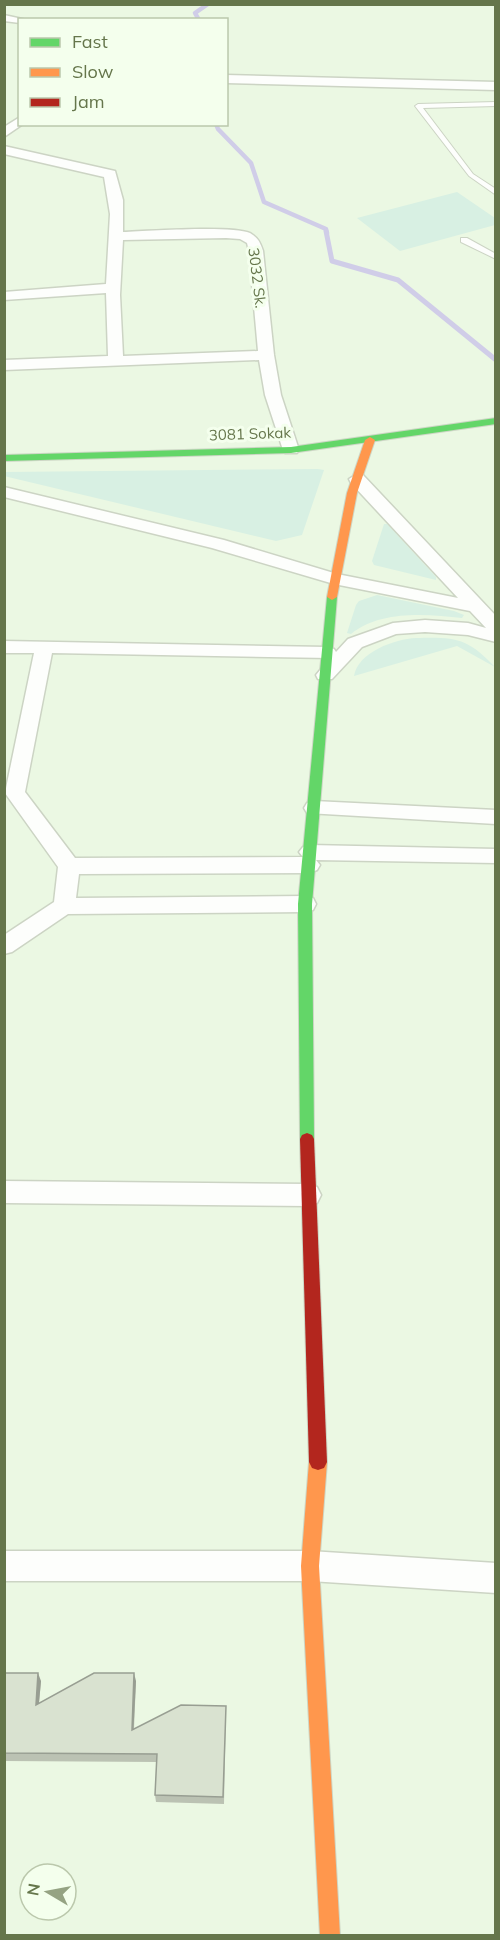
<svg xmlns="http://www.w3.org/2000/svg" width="500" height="1940" font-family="Mulish,sans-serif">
<rect width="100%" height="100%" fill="#eff7ec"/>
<!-- residential -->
<path fill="#ebf8e3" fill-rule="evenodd" d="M5,5H495V1935L5,1936ZM20,20H226V124H20ZM30,1874H66V1910H30Z"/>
<!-- green -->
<g fill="#d8f0e3">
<path d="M457,192L495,218V225L400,251L357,218Z"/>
<path d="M318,469L324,470L302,535L276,541L4,476L5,472Z"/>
<path d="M384,524H387L436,577V580L374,565L372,561Z"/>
<path d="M377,595L454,611L464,615L462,618C427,614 380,610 351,634L347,633L356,605L359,601Z"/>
<path d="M416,638C457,637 467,638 495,667L457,646L354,676C358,652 395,639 416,638Z"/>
</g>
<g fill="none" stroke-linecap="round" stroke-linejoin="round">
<!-- stream-far1 -->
<g stroke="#d0cde8" stroke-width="4.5">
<path d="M199,20L195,13L208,4"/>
<path d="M216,124L218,129L251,163L264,202L326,229L327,233"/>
</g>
<!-- stream -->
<path stroke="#d0cde8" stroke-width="5" d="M326,231L332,261L398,280L496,360"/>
<!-- lane casing -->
<g stroke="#ccd4c4" stroke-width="2">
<g id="lane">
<path d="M496,102V106L423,108L473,174L496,189V195L469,176L415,106L418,104Z"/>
<path d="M461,238H467L496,254V259L461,242Z"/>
</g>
</g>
<!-- street casing -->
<g stroke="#ccd4c4" stroke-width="3">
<g id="street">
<path d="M4,15L27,20H20V23L4,21Z"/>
<path d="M226,75L496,82V90L226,83Z"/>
<path d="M20,117V124H23L4,137V127Z"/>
<path d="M4,146L115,171L123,200V232C147,231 233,225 250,233C258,238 260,242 263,251L274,355L281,395L299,450L297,453H285L283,450L265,395L259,360L4,370V360L108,356L106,293L4,300V292L106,284L110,214L104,177L4,154ZM226,238L240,239L247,243L249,251L258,351L123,356L120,295L123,240Z"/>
<path d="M357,474L363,475L496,616V642L468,635L425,632L396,634L362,647L332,679H318L316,675L330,658L52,653L25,792L75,858L303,857L299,852L303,847L310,845L496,849V863L316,860L320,865L317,870L309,873L79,874L76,898L305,896L313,898L316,904L313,910L305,912L68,914L12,952L4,954V935L54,902L58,867L5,793L34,653H4V641L327,647L334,649L336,652L348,639L393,623L425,620L468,623L486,628L470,611L334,584L212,548L4,497V487L224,540L337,574L458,598L351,483L349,479Z"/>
<path d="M314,801L496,810V824L307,813L304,808L307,803Z"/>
<path d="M4,1181L308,1184L317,1187L321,1195L317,1203L308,1206L4,1203Z"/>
<path d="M4,1551H310L496,1563V1593L310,1581H4Z"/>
</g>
</g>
<!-- fast casing -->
<g stroke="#cdd6c5" stroke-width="2">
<g id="fast">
<path d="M496,418V424L291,453L4,461V455L291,447Z"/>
<path d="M332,594L337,597L312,904L314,1139L312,1143L307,1145L302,1143L300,1139L298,904L327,597Z"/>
</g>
</g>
<!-- slow casing -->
<g stroke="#cdd6c5" stroke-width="2">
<g id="slow">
<path d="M370,437L375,440L357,493L337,597L332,600L327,597L347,493L365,440Z"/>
<path d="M318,1454L324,1456L327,1462L319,1566L340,1936H320L301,1566L309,1462L312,1456Z"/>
</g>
</g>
<!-- jam casing -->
<g stroke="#cdd6c5" stroke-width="2">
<path id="jam" d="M307,1133L312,1135L314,1139L327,1462L324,1468L318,1470L312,1468L309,1462L300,1139L302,1135Z"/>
</g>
<!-- lane -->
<use href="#lane" fill="#fdfefc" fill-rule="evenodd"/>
<!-- street -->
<use href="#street" fill="#fdfefc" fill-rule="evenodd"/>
<!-- fast -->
<use href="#fast" fill="#63d668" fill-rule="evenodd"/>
<!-- slow -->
<use href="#slow" fill="#ff974d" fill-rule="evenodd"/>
<!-- jam -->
<use href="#jam" fill="#b3261e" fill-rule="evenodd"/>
</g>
<!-- wall -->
<path fill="#bbc2b3" d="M4,1673L41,1681L39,1703L136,1681L134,1729L226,1706L224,1804L156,1802L155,1795L157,1762L4,1761Z"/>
<!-- shaded-wall -->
<g fill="#989e92">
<path d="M38,1673L41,1681L38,1713L36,1705Z"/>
<path d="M134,1673L136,1681L133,1738L132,1730Z"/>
</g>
<!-- building -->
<path fill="#d9e2d0" stroke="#989e92" stroke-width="1.5" d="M4,1673H38L36,1705L94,1673H134L132,1730L181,1705L226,1706L223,1797L155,1795L157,1754L4,1753Z"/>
<g text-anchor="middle" stroke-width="6" stroke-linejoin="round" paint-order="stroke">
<!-- far-street labels -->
<g font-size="15" fill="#65764b" stroke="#f4ffed">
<text transform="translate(257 278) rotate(83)" y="5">3032 Sk.</text>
<text transform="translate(250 434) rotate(-2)" y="5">3081 Sokak</text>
</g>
</g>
<!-- border -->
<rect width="500" height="1940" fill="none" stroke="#65764b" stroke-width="12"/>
<!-- legend -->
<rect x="18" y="18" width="210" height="108" fill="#f4ffed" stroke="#bbc8ac" stroke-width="1.5"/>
<rect x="30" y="38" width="30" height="9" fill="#63d668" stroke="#bbc8ac" stroke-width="1.5"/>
<text x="72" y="48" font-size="18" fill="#65764b">Fast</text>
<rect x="30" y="68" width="30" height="9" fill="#ff974d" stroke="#bbc8ac" stroke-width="1.5"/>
<text x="72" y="78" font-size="18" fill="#65764b">Slow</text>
<rect x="30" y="98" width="30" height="9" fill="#b3261e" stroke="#bbc8ac" stroke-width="1.5"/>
<text x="72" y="108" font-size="18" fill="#65764b">Jam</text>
<!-- north arrow -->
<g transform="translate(48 1892) rotate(280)"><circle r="28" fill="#f4ffed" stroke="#bbc8ac" stroke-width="1.5"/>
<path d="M0-4.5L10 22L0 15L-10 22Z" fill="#95a383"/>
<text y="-9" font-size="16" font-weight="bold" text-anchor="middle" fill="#65764b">N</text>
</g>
</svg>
